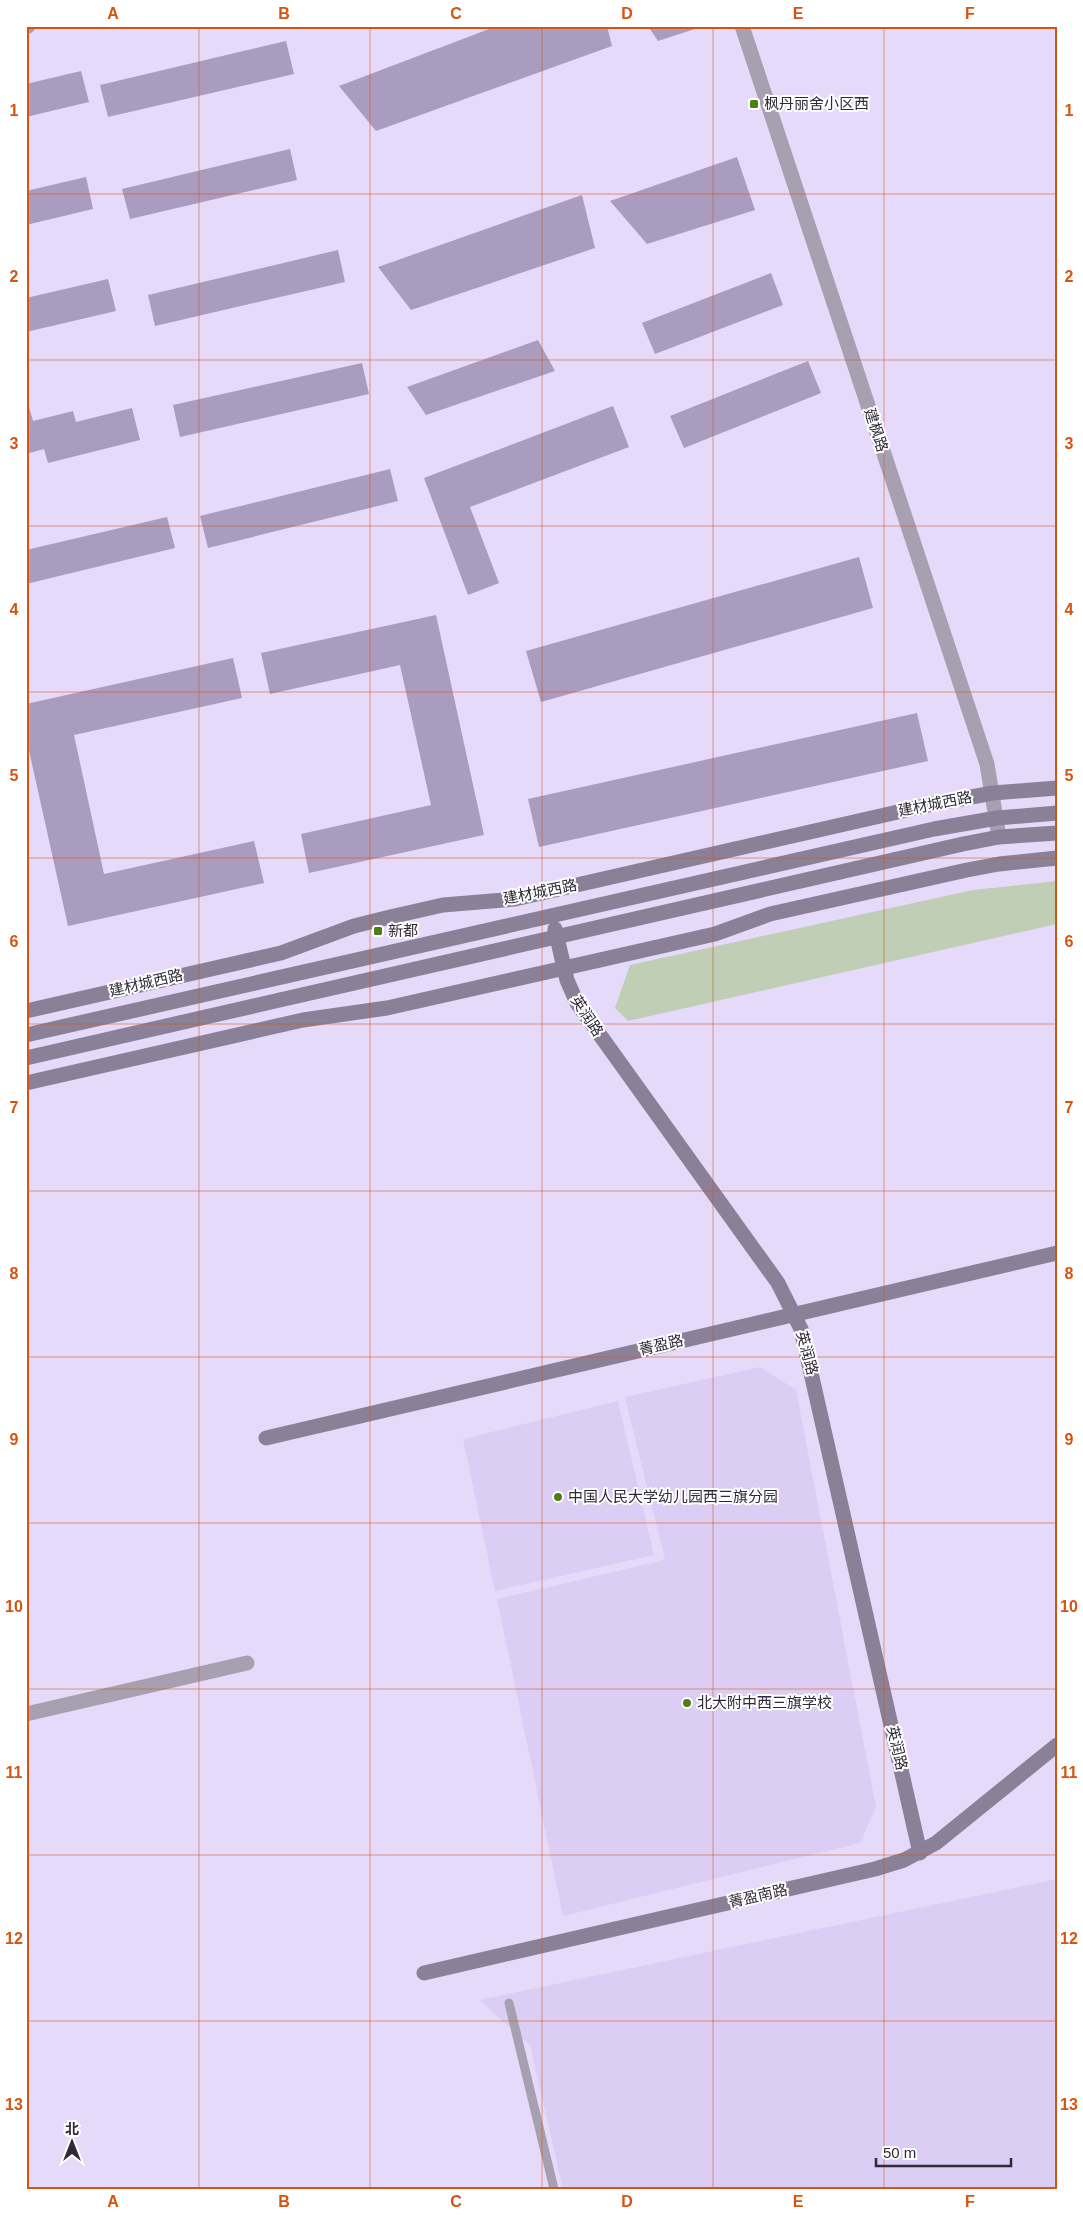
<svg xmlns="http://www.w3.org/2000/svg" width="1083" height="2215" font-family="Helvetica,'Noto Sans SC',sans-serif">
<rect width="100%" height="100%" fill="#e6dafb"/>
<!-- built -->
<g fill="#dbcdf3">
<path d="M760,1367L796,1390L876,1807L860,1843L563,1916L497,1599L665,1560L625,1397Z"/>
<path d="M618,1401L654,1555L495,1591L463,1439Z"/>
<path d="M1057,1879V2189H563L530,2045L479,2000Z"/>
</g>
<!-- green -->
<path fill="#bfceb4" d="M1057,881V924L628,1021L615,1008L630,965L973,890Z"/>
<!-- building -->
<g fill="#a99cbe">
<path d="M497,26H607L612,46L376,131L339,86Z"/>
<path d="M648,26H701V27L658,41Z"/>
<path d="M286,41L294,74L108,117L100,85Z"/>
<path d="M81,71L89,102L26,117V84Z"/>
<path d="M290,149L297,180L130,219L122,189Z"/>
<path d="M737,157L755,210L647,244L610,201Z"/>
<path d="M86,177L93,209L26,225V191Z"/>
<path d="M582,195L595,248L411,310L378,267Z"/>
<path d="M338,250L345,282L155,326L148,295Z"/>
<path d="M771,273L783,305L655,354L642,323Z"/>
<path d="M108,279L116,311L26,332V298Z"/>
<path d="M538,340L555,371L426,415L407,387Z"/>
<path d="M808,361L821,393L684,448L670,416Z"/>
<path d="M362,363L369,394L180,437L173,405Z"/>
<path d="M613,406L629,447L470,507L499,583L468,595L424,478Z"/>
<path d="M26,407H29L33,421L73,411L76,422L132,408L140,440L48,463L44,449L26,454Z"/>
<path d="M390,469L398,501L208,548L200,516Z"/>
<path d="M167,517L175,548L26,584V550Z"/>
<path d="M859,557L873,608L541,702L526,651Z"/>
<path d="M436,615L484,835L309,873L301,834L431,805L400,665L270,694L261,653Z"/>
<path d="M233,658L242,698L74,735L104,874L254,841L264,883L68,926L26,737V704Z"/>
<path d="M917,713L928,761L539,847L528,799Z"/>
</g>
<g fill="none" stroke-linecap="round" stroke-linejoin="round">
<!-- lane -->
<path stroke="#a6a0b0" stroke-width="9" d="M509,2003L554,2189"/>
<!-- street -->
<g stroke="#a6a0b0" stroke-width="15">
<path d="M742,26L987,764L999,837"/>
<path d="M26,27L28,26"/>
<path d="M26,1714L247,1663"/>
</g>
<!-- secondary -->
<g stroke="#8a8198" stroke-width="15">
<path d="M555,929L567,980L577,1003L778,1283L801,1329L920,1853"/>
<path d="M26,1011L281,953L354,926L390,917L443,905L515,899L933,804L993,793L1057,788"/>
<path d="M26,1035L934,829L997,818L1057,813"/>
<path d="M26,1058L963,844L999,837L1057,833"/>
<path d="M26,1083L303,1020L387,1008L715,934L770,914L967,870L999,864L1057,858"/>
<path d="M266,1438L1057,1253"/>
<path d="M424,1973L875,1869L904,1860L936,1843L1057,1745"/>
</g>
</g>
<!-- grid -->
<path fill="none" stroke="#d55410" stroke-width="1" stroke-opacity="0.55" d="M199,26V2189M370,26V2189M542,26V2189M713,26V2189M884,26V2189M26,194H1057M26,360H1057M26,526H1057M26,692H1057M26,858H1057M26,1024H1057M26,1191H1057M26,1357H1057M26,1523H1057M26,1689H1057M26,1855H1057M26,2021H1057"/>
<!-- markers -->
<g fill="#4c8014" stroke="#fff" stroke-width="2">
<rect x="749" y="99" width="10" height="10" rx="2.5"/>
<rect x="373" y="926" width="10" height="10" rx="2.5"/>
<circle cx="558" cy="1497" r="5"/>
<circle cx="687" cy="1703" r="5"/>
</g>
<g text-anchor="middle" stroke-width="4" stroke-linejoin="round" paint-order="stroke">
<!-- poi labels -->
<g font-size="15" fill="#2e2a36" stroke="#fff" text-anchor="start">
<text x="764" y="109">枫丹丽舍小区西</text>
<text x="388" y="936">新都</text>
<text x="568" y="1502">中国人民大学幼儿园西三旗分园</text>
<text x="697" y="1708">北大附中西三旗学校</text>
</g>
<!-- street labels -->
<g font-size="15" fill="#2e2a36" stroke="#fff">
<text transform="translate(876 430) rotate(72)" y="5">建枫路</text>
<text transform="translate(935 804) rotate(-11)" y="5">建材城西路</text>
<text transform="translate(540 892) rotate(-11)" y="5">建材城西路</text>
<text transform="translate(146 983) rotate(-13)" y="5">建材城西路</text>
<text transform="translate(587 1016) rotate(57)" y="5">英润路</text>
<text transform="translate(661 1345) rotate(-13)" y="5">菁盈路</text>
<text transform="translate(807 1353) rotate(75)" y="5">英润路</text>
<text transform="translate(897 1748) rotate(77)" y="5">英润路</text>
<text transform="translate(758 1896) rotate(-13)" y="5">菁盈南路</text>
</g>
</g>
<!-- border -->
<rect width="1083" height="2215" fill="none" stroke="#ffffff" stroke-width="55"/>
<!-- north arrow -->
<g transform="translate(72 2142)" stroke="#ffffff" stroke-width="4" paint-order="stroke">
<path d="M0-4L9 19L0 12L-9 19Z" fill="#2e2a36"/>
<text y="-8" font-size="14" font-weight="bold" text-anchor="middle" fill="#2e2a36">北</text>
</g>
<!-- scale -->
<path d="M876 2158v8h135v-8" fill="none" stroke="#2e2a36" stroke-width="2.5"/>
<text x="883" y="2158" font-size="15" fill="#2e2a36" stroke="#ffffff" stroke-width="4" paint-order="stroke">50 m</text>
<rect x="28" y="28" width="1028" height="2160" fill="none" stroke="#d55410" stroke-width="2"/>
<g font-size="16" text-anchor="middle" font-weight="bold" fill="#d55410">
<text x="113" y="19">A</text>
<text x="284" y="19">B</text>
<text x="456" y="19">C</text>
<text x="627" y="19">D</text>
<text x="798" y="19">E</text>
<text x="970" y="19">F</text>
<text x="14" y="116">1</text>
<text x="1069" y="116">1</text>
<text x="14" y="282">2</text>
<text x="1069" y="282">2</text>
<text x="14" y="449">3</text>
<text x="1069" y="449">3</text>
<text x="14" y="615">4</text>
<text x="1069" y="615">4</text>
<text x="14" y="781">5</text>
<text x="1069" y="781">5</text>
<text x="14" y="947">6</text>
<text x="1069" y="947">6</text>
<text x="14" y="1113">7</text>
<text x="1069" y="1113">7</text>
<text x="14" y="1279">8</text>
<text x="1069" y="1279">8</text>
<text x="14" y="1445">9</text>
<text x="1069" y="1445">9</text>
<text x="14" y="1612">10</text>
<text x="1069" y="1612">10</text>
<text x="14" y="1778">11</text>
<text x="1069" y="1778">11</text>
<text x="14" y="1944">12</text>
<text x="1069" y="1944">12</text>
<text x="14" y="2110">13</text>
<text x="1069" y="2110">13</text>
<text x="113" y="2207">A</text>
<text x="284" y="2207">B</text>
<text x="456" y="2207">C</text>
<text x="627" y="2207">D</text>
<text x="798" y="2207">E</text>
<text x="970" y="2207">F</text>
</g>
</svg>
